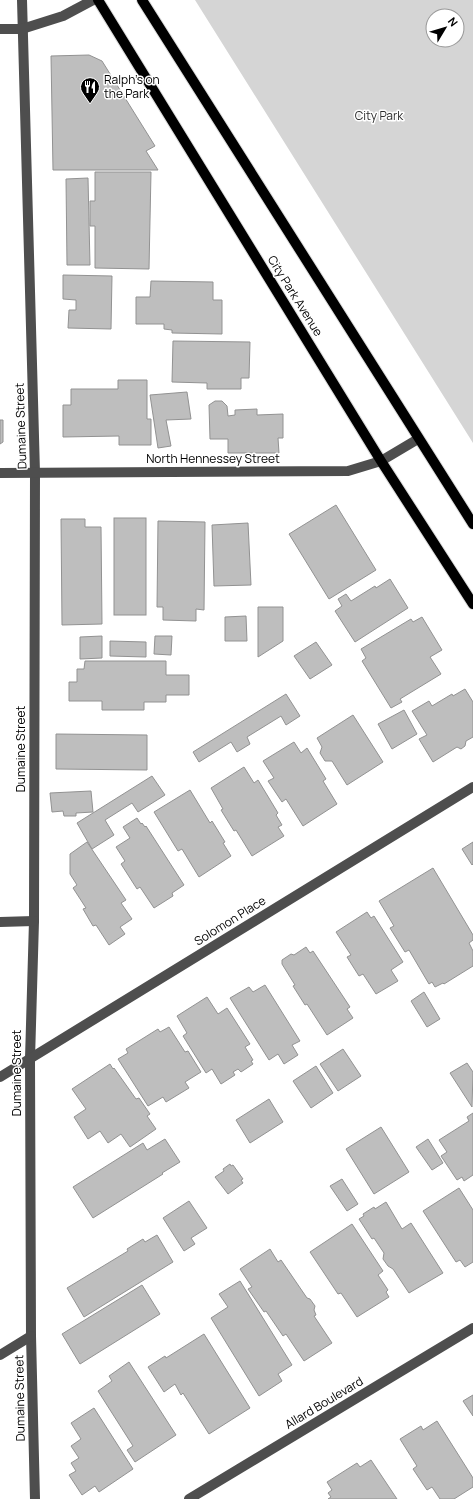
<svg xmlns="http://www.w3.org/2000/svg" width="473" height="1499" font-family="Manrope,sans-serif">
<rect width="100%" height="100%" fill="#fff"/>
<!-- green -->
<path fill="#d5d5d5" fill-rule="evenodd" d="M195,0H473V443ZM433,16H457V40H433Z"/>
<!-- building -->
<g fill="#bebebe" stroke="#929292">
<path d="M89,55L102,61L155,146L146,151L158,170H53L51,56Z"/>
<path d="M95,172H151L149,269L95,268V226H90V201H95Z"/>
<path d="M88,178L90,265H67L66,179Z"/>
<path d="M63,275L112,276L111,329L68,328L69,310H76V300L63,299Z"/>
<path d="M151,281L213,282V300H222V334L172,333V330L164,329V324H136V297H150Z"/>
<path d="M173,341L250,342L249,378H241V389H207V383L172,382Z"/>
<path d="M118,380H147V419H151V445H119V436L63,437V405H71V389H118Z"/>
<path d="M187,392L191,419L166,420L171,446L158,448L150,395Z"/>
<path d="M215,401H222L227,406L228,416L235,415V410L257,409V415L283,414V438H278L279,453H228V439H210L209,405Z"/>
<path d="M0,420H3V442L0,444Z"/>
<path d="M336,505L376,570L329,599L289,534Z"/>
<rect x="114" y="518" width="32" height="97"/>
<path d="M61,519H85V527H101L102,624L62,625Z"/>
<path d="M158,521L205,522L204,610L196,609V621L163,620V607H157Z"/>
<path d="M248,523L251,585L214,586L212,525Z"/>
<path d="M390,579L408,608L355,642L335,611L342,606L338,599L346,594L351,601L375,586L376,588Z"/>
<path d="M258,607H283V641L258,657Z"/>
<path d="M246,616L247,641H225V617Z"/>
<path d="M422,617L442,650L430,657L441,674L400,699L402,702L391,708L362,661L366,658L361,649L411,619L413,622Z"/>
<path d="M102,636V658L80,659V637Z"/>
<path d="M155,636H172L171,655L154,654Z"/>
<path d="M110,641L146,642V657L110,656Z"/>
<path d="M316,642L332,665L310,679L294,656Z"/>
<path d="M85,661H166V675H189V695H166V702H144V710H102V701H69V682H77V669H84Z"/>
<path d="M465,689L473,702V737L466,741L465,746L461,749L457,747L433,762L419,739L427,735L412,711L429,701L432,706L452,694L453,696Z"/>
<path d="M286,694L300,716L286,725L281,716L247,737L250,744L237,752L231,742L199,762L193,752Z"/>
<path d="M404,710L417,734L392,749L378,724Z"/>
<path d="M353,715L383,762L347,785L332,761H325L320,753L322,747L317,738Z"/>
<path d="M56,734L147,735V770L56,769Z"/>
<path d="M294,742L301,753L307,748L326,779L323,781L337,804L303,826L286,799L282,802L268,781L274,778L263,761Z"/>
<path d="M244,767L254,783L258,780L278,813L276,815L282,825L278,827L284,836L252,856L236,830L234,831L221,810L223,809L211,788Z"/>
<path d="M152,776L165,795L138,812L132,803L105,820L114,835L92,849L77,823Z"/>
<path d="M190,790L210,823L212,821L225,842L223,843L231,856L199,877L182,849L178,851L154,812Z"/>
<path d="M91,791L93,812L76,813V816H64L63,811L52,812L50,793Z"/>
<path d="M137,818L141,824L142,823L145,827L146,826L184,885L172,893L173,896L154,908L140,887L137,889L121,864L125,861L116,847L130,838L123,827Z"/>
<path d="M87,842L126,900L121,903L132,919L120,927L125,934L109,945L96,925L93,926L83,909L86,908L73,888L77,885L70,874V854Z"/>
<path d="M473,842V864L472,865L462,849Z"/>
<path d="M433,868L473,935V940L469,943L473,951V966L444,984L443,983L435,987L432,982L429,984L409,950L405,952L390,928L394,926L379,901Z"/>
<path d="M367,912L371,918L374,916L403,962L391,970L398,981L376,994L363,974L359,976L347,957L351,955L336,932Z"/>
<path d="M306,947L310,953L313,951L350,1007L347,1009L353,1018L327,1035L307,1004L305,1005L293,986L295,985L282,964V960L291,954L294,955Z"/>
<path d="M265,985L300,1041L292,1045L298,1055L284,1064L278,1054L269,1060L230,998L249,987L253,992Z"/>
<path d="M424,992L440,1019L427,1027L411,1001Z"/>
<path d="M207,997L218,1014L227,1008L250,1044L245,1047L253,1060L251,1061L253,1064L241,1072L238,1069L233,1072L235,1075L221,1084L212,1069L206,1073L183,1036L187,1033L177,1016Z"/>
<path d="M169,1027L185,1052L188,1051L201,1072L185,1082L189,1088L166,1102L163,1097L148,1106L118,1059L128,1053L126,1049L158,1029L160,1032Z"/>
<path d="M343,1049L361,1076L338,1091L320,1064Z"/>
<path d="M467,1063L473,1072L472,1107L450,1073Z"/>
<path d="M110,1064L113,1069L114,1068L136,1099L139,1098L150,1114L147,1116L156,1129L130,1147L121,1134L108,1143L100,1131L88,1139L74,1117L86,1109L72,1089Z"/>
<path d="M316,1066L333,1093L311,1108L293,1081Z"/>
<path d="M269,1099L283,1122L250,1143L236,1120Z"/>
<path d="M473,1113V1175L464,1181L462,1177L457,1180L441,1156L447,1152L439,1140L469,1121L467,1117Z"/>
<path d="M381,1127L409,1172L374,1194L346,1149Z"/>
<path d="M165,1139L180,1162L162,1173L163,1174L93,1218L73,1187L143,1143L147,1150Z"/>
<path d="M428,1139L443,1163L432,1170L416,1147Z"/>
<path d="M230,1164L231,1166L233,1165L243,1179L241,1180L243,1183L228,1194L215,1177L224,1171L223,1169Z"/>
<path d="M342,1179L358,1204L347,1211L330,1186Z"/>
<path d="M459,1188L473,1210V1262L465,1267L460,1260L456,1262L423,1211Z"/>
<path d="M189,1201L207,1228L191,1238L195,1244L184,1251L163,1218Z"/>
<path d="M386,1202L402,1229L411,1223L443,1273L409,1293L393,1269L388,1266L383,1259L384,1253L374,1238L372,1239L359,1219L364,1216L363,1214L374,1207L375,1209Z"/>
<path d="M352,1224L383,1271L378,1275L388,1290L386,1292L389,1297L357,1317L341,1293L338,1294L310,1252Z"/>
<path d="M157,1235L173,1262L84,1317L67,1288L128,1251L127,1249L143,1239L145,1242Z"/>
<path d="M270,1249L278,1262L281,1260L307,1298L310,1299L315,1306L314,1310L316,1315L314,1316L332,1343L304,1361L286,1334L283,1336L266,1311L264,1312L248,1289L252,1287L240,1269Z"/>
<path d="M240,1281L292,1365L278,1374L282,1381L259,1396L211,1318L228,1307L219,1294Z"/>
<path d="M142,1285L160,1314L80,1364L62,1334Z"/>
<path d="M204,1334L250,1408L209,1434L183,1393L181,1395L175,1384L164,1392L148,1367L165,1356L166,1358Z"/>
<path d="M129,1362L176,1435L135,1462L127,1450L133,1446L98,1391L112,1381L109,1376Z"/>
<path d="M473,1395V1416L463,1401Z"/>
<path d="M94,1408L133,1469L99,1492L95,1486L82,1495L69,1475L76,1471L71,1463L79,1458L71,1446L81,1439L71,1423Z"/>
<path d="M437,1421L473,1478V1487L454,1499H440L432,1487L427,1490L413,1469L417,1466L400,1439L421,1426L423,1430Z"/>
<path d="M371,1460L397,1499H328L331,1497L328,1493L332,1490L327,1482L357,1463L360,1467Z"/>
</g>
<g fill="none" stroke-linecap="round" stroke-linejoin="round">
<!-- major casing -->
<g stroke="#dbdbdb" stroke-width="12">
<g id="major">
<path d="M98,0L381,461L473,604"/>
<path d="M142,0L473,524"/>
</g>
</g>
<!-- minor -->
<g stroke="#4e4e4e" stroke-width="10">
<path d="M22,0L35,473L34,921L30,1059L31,1336L35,1499"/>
<path d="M0,29H22L63,16L93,0"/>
<path d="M0,473L348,471L381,461L418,439"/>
<path d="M0,922L34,921"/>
<path d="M0,1077L473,787"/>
<path d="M0,1355L31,1336"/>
<path d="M189,1499L473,1328"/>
</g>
<!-- major -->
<use href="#major" stroke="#000" stroke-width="10"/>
</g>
<!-- icons -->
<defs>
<g id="restaurant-pin" transform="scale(1)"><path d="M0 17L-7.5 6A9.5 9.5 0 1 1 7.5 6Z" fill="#000" stroke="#fff"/><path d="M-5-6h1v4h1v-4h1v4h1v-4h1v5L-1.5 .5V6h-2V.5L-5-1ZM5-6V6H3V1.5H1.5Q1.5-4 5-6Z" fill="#fff"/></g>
</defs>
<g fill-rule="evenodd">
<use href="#restaurant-pin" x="90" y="87"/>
</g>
<g text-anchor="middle" stroke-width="3" stroke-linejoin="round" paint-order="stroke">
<!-- poi labels -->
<g font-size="12" fill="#000" stroke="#fff" text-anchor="start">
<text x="104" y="84">Ralph's on<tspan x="104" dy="14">the Park</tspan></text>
</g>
<!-- park labels -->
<g font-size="12" fill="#2c2c2c" stroke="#fff">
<text x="379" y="120">City Park</text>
</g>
<!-- street labels -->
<g font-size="12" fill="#000" stroke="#fff">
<text transform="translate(295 296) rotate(58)" y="4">City Park Avenue</text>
<text transform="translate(21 426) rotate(-92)" y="4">Dumaine Street</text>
<text x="213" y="463">North Hennessey Street</text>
<text transform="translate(21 749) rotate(-90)" y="4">Dumaine Street</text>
<text transform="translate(230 921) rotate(-32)" y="4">Solomon Place</text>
<text transform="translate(17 1073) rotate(-90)" y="4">Dumaine Street</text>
<text transform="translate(20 1398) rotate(-91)" y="4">Dumaine Street</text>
<text transform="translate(324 1403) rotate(-31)" y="4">Allard Boulevard</text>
</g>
</g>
<!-- north arrow -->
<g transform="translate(445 28) rotate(52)"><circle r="19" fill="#ffffff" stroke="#999999"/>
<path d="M0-3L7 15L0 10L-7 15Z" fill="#000000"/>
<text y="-6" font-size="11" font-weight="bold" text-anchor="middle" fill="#000000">N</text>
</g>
</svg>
